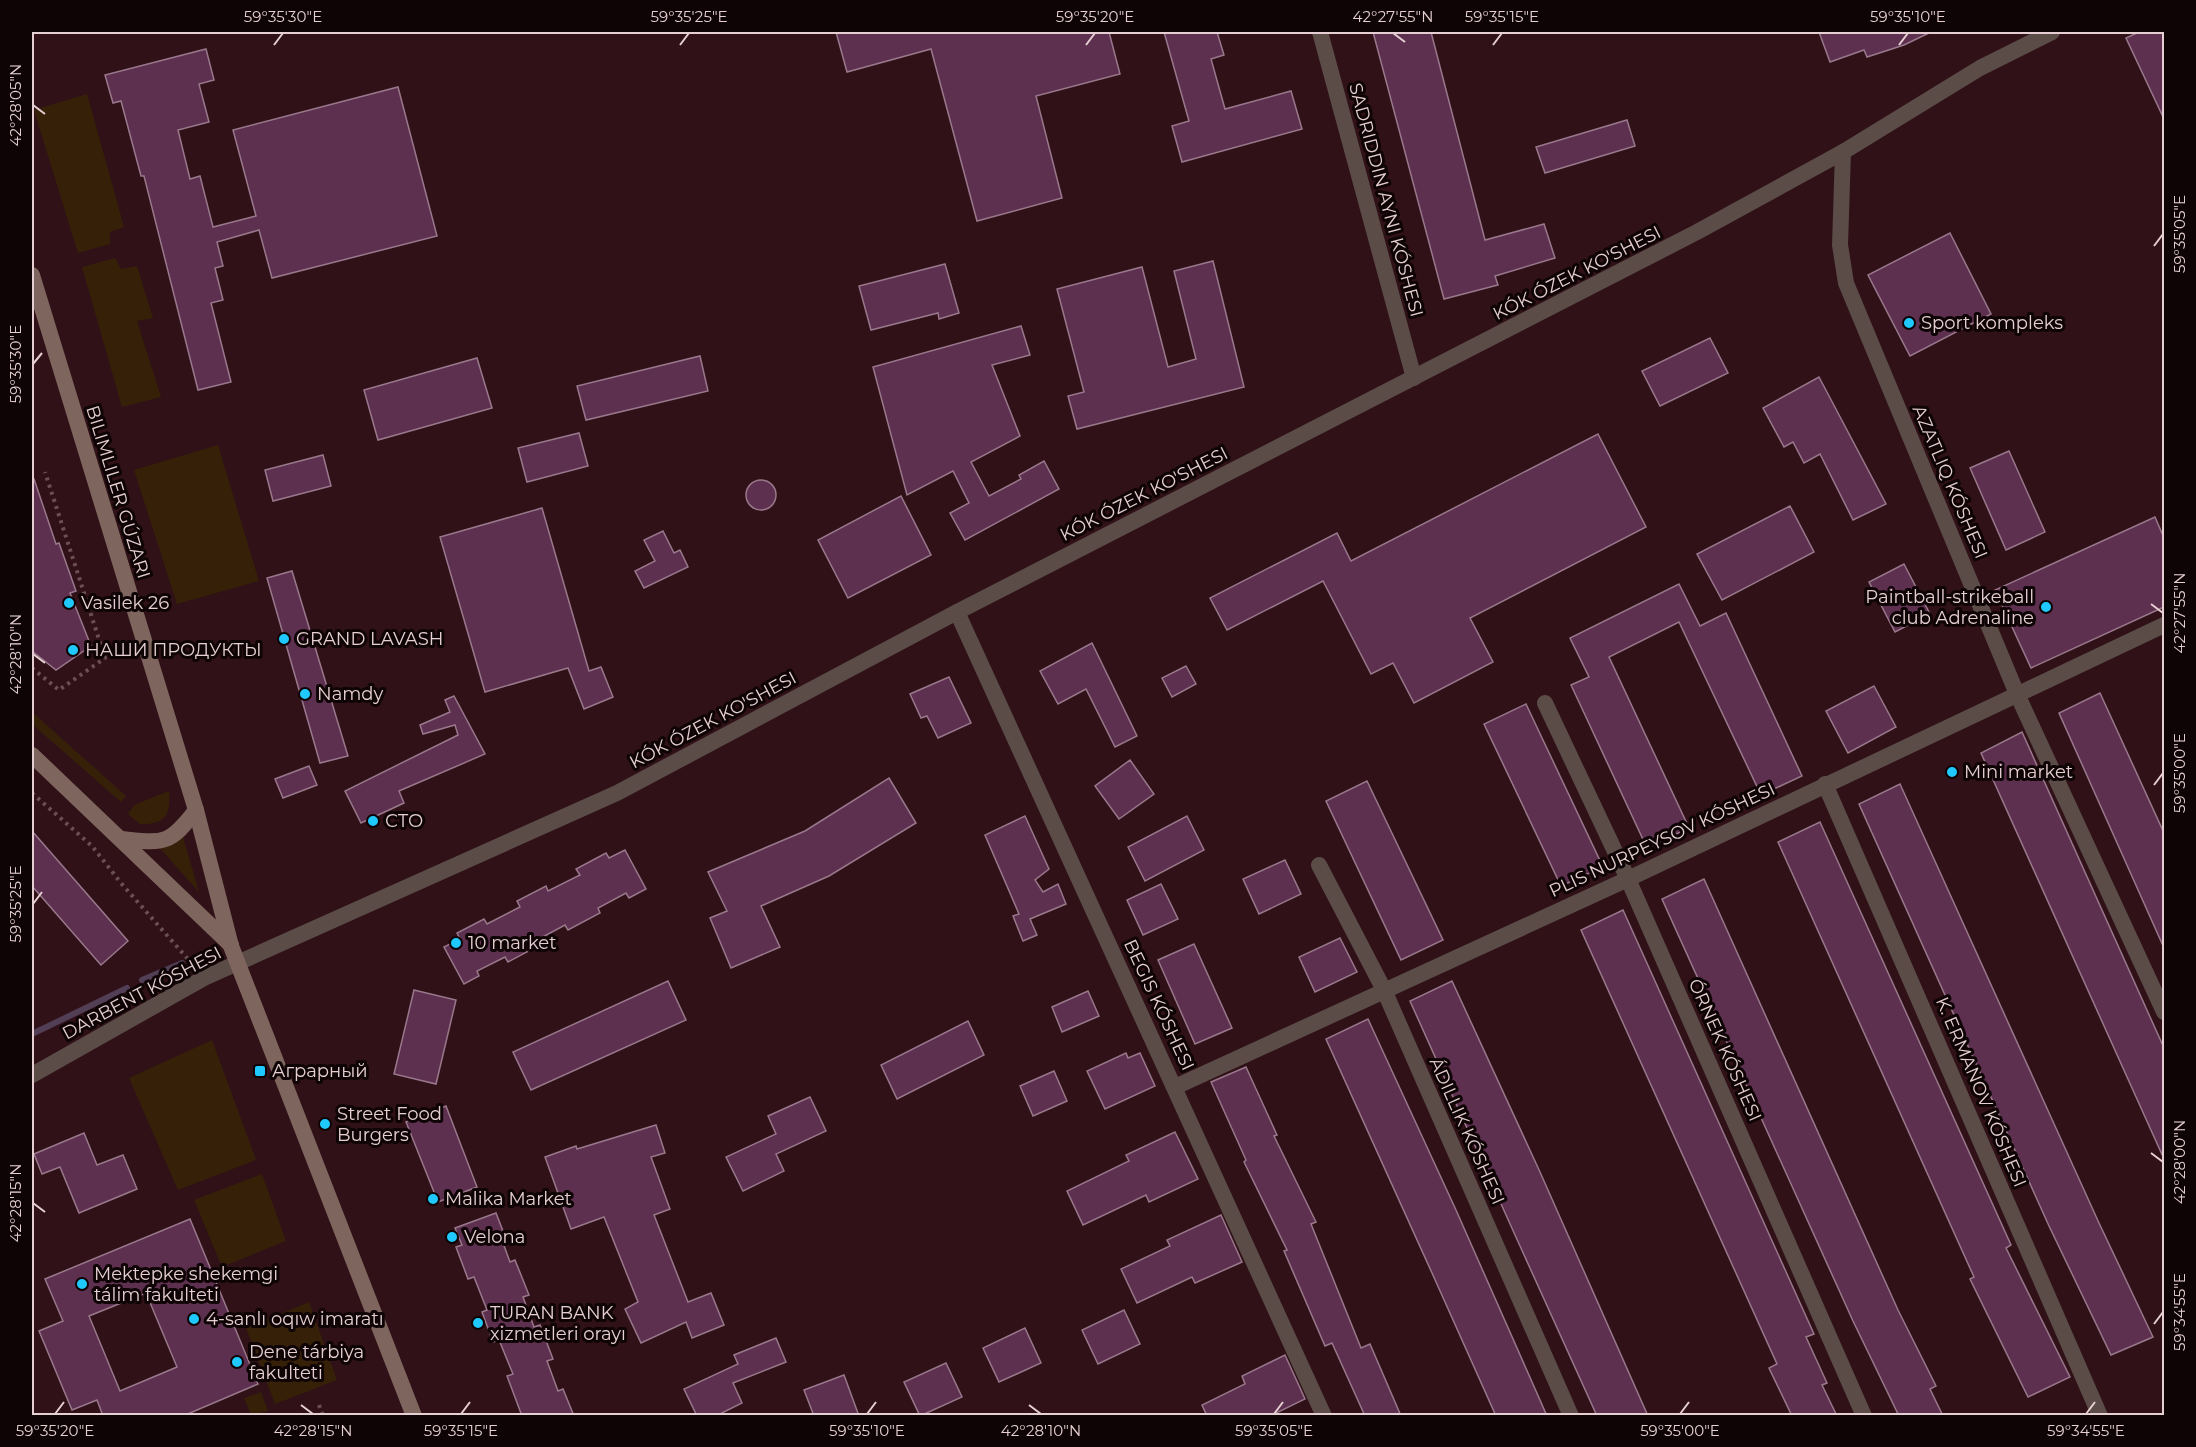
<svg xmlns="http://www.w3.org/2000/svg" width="2196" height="1447" font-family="Montserrat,sans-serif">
<rect width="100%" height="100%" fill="#2f1117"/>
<!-- green -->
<g fill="#362108">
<path d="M87,94L124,227L110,232V244L78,253L34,110Z"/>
<path d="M115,258L121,269L137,266L153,318L137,321L161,397L122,407L82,267Z"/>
<path d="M218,445L259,581L177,604L134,470Z"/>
<path d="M32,712L126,796L121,802L32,724Z"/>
<path d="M169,791C171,815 165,825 140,824L128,814L134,805Z"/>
<path d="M183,837L199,892L159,847L173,845Z"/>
<path d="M212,1040L256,1160L178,1190L129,1078Z"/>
<path d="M262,1174L286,1241L222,1267L194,1200Z"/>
<path d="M309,1302L337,1380L275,1404L246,1328Z"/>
<path d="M261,1392L268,1411L251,1415L244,1398Z"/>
</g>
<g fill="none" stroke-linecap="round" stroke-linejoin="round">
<!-- stream -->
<g stroke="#523e55" stroke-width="6">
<path d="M142,980L182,963"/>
<path d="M32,1034L127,988"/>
</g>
</g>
<!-- building -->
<g fill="#5e304f" stroke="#99788c" stroke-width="1.5" fill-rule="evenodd">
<path d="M836,32H1109L1120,74L1036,96L1062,198L977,221L931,49L847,72Z"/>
<path d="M1164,32H1217L1224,55L1211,59L1225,109L1291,91L1302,129L1182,162L1172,126L1189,121Z"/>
<path d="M1373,32H1431L1485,240L1544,224L1555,258L1495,276L1498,285L1444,299Z"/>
<path d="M1819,32H1931L1904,45L1867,57L1864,50L1830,62Z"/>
<path d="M2139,32H2164V119L2126,38Z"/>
<path d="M206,49L214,80L199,84L209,122L178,130L190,179L200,176L213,227L256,216L233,130L398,87L437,236L272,278L259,230L217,242L223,266L215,268L223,300L211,303L231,382L198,390L144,176H141L121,101L113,103L105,75Z"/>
<path d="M1627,120L1635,146L1545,173L1536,147Z"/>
<path d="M1950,233L1991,314L1910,356L1868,275Z"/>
<path d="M1213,261L1244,387L1077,429L1068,396L1084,392L1057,289L1142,267L1168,367L1196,359L1174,271Z"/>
<path d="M945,264L959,313L939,319L938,313L871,330L859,286Z"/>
<path d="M1021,326L1030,355L992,365L1020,436L971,462L989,496L1021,479L1019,475L1044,461L1059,489L965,540L950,513L969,503L953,471L907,495L873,367Z"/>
<path d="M1710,338L1728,373L1660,406L1642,371Z"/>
<path d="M700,356L708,391L586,420L577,386Z"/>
<path d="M477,358L492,408L378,440L364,390Z"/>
<path d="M1819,377L1886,504L1853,520L1820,454L1804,463L1793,442L1784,447L1763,408Z"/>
<path d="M579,433L588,466L527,482L518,448Z"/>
<path d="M1598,434L1646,527L1470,618L1493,662L1414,703L1393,663L1371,674L1323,581L1227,630L1210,598L1337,533L1351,561Z"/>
<path d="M2009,451L2045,532L2006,550L1970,468Z"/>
<path d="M323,455L331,486L273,501L265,470Z"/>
<path d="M32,479H34L56,544L59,543L76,591L70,593L91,646L56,670L32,651Z"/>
<circle cx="761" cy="495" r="15"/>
<path d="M901,496L931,555L848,598L818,540Z"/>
<path d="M1790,506L1814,552L1722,600L1697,554Z"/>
<path d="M542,508L589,671L601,667L613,697L584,709L568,668L485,692L440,537Z"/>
<path d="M2155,517L2164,538V607L2031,668L1995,590Z"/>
<path d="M663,531L674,553L680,550L688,567L644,588L635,571L655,561L644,540Z"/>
<path d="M1904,564L1930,614L1895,632L1869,582Z"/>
<path d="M292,571L348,756L320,763L267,578Z"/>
<path d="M1679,584L1700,626L1726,613L1802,776L1761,795L1679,622L1609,657L1689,828L1647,848L1571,685L1589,677L1570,638Z"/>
<path d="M1092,643L1137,736L1115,747L1086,689L1058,704L1040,671Z"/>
<path d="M1186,666L1196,684L1172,697L1162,678Z"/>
<path d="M949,677L971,723L938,738L927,716L921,718L910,694Z"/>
<path d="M1874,686L1896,727L1848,753L1826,711Z"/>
<path d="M2100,693L2164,833V948L2059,713Z"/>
<path d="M454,696L485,754L399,791L404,803L361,823L345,791L458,735L455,725L423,734L420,725L450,712L445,700Z"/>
<path d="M1526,704L1603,867L1561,886L1484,724Z"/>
<path d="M2022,732L2164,1048V1159L1981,753Z"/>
<path d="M1130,760L1154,794L1119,819L1095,786Z"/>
<path d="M309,766L317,785L283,798L275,779Z"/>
<path d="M889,778L916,823L829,876L761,906L780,947L731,968L710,918L727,911L708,872L805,831Z"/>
<path d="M1367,781L1443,940L1401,960L1326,801Z"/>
<path d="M1900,784L2099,1223L2153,1337L2111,1355L2049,1226L1859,804Z"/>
<path d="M1025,816L1049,869L1035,880L1043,892L1058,884L1066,904L1030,919L1037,935L1023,941L1013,916L1019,914L985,835Z"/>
<path d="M1187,816L1204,850L1145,881L1128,847Z"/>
<path d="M1820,822L2011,1245L2006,1248L2070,1377L2028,1397L1970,1279L1974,1277L1778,842Z"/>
<path d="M32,831L128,941L101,965L32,886Z"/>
<path d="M625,850L646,889L629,898L626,893L598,908L600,913L568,930L565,925L537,940L540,945L508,962L505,957L477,971L479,976L464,984L444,947L460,939L457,933L484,919L487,924L520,907L517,901L546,886L548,891L580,875L576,869L606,853L609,858Z"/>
<path d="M1285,860L1301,894L1259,914L1243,879Z"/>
<path d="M1704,879L1898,1310L1936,1386L1930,1389L1943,1416H1899L1853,1321L1662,899Z"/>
<path d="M1161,884L1178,919L1143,935L1127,900Z"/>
<path d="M1623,910L1814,1334L1806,1337L1827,1383L1822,1385L1837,1416H1792L1769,1368L1777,1364L1581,930Z"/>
<path d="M1340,938L1357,972L1315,992L1299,957Z"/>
<path d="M1194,944L1232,1028L1195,1044L1158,960Z"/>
<path d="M668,981L686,1020L531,1090L513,1052Z"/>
<path d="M1452,981L1540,1172L1648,1416H1597L1515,1235L1410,1001Z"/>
<path d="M414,990L456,1000L436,1084L394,1074Z"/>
<path d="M1088,991L1099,1016L1062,1032L1052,1007Z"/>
<path d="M1368,1019L1456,1210L1547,1416H1496L1432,1273L1326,1039Z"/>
<path d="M968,1021L984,1055L897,1099L881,1065Z"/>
<path d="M1126,1053L1128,1058L1140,1053L1155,1086L1105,1109L1087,1071Z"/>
<path d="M1246,1067L1277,1135L1274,1136L1316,1222L1311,1224L1361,1348L1370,1344L1401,1416H1365L1332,1343L1325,1346L1284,1251L1287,1250L1244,1162L1246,1160L1211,1082Z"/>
<path d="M1054,1071L1067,1101L1033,1116L1020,1086Z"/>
<path d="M810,1097L826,1131L776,1154L784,1171L743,1191L726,1157L776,1134L768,1116Z"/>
<path d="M446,1106L477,1187L438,1202L406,1122Z"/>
<path d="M656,1125L665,1153L651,1157L670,1209L654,1215L688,1302L711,1293L724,1325L692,1338L686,1322L641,1343L625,1309L638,1302L604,1217L571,1229L545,1157L576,1146L577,1149Z"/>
<path d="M1175,1132L1198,1179L1149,1202L1146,1195L1083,1225L1067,1191L1129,1161L1126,1155Z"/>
<path d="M84,1133L97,1165L123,1155L137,1189L79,1213L60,1167L42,1174L34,1154Z"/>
<path d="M496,1213L503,1231L499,1232L510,1262L515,1260L529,1295L523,1297L534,1327L540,1325L553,1359L547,1361L558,1391L563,1389L574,1416H522L507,1376L513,1374L499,1340L493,1342L482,1312L487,1310L474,1277L468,1279L456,1247L462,1245L455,1228Z"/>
<path d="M1221,1215L1242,1262L1195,1283L1192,1277L1137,1303L1121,1269L1170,1246L1167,1240Z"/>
<path d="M190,1219L258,1384L183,1416H103L97,1400L72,1410L39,1331L63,1321L45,1279ZM146,1293L177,1367L120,1391L89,1316Z"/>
<path d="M1124,1310L1140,1344L1098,1364L1082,1330Z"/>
<path d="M1025,1328L1041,1363L999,1382L983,1348Z"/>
<path d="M776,1338L786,1362L733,1383L742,1403L716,1416H697L684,1389L738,1364L734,1355Z"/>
<path d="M1285,1355L1305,1399L1270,1416H1207L1202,1405L1245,1384L1242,1376Z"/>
<path d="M946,1363L962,1397L920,1416L904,1382Z"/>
<path d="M844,1375L859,1416H814L804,1390Z"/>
</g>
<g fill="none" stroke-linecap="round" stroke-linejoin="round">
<!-- path -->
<g stroke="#6a4f54" stroke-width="4" stroke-dasharray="3 4.5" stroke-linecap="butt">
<path d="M32,668L59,690L105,658L45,472"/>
<path d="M32,793L92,846L121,883L194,966"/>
<path d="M319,1405L323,1416"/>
<path d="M32,1414V1416"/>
</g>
<!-- minor -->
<g stroke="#5b4c47" stroke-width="16">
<path d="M1320,32L1414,378"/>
<path d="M1843,152L1840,245L1846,283L2017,694L2164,1012"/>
<path d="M957,612L1324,1416"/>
<path d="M1545,703L1628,879L1864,1416"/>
<path d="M1825,784L2100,1416"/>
<path d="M1319,865L1384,990L1571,1416"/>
<path d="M32,1075L204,978L617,793L957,612L1697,232L1843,152L1980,68L2052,32"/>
<path d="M1175,1087L1628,879L2164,625"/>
</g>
<!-- secondary -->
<g stroke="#7e665e" stroke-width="16">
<path d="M32,275L196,810L231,946L414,1416"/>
<path d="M32,755L231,945"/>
<path d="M121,839C163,843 169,846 196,810"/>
</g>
</g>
<!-- ticks -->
<path fill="none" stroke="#e5cfd2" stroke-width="2" d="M1393,33L1405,42M274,45L283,33M680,45L689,33M1086,45L1095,33M1493,45L1502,33M1899,45L1908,33M33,105L45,114M2154,246L2163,234M33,364L42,353M2151,604L2163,613M33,654L45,663M2154,785L2163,773M33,904L42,892M2151,1153L2163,1162M33,1203L45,1212M2154,1324L2163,1312M301,1405L313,1414M1029,1405L1041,1414M55,1414L64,1402M461,1414L470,1402M867,1414L876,1402M1274,1414L1283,1402M1680,1414L1689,1402M2086,1414L2095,1402"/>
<!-- markers -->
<g fill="#20c9fd" stroke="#0e0405" stroke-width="2">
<circle cx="1909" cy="323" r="6"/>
<circle cx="69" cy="603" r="6"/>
<circle cx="2046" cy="607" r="6"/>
<circle cx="284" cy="639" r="6"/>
<circle cx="73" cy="650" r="6"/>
<circle cx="305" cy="694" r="6"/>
<circle cx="1952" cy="772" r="6"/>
<circle cx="373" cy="821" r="6"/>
<circle cx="456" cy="943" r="6"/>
<rect x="254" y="1065" width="12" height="12" rx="3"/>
<circle cx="325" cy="1124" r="6"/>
<circle cx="433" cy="1199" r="6"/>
<circle cx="452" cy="1237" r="6"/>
<circle cx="82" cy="1284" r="6"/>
<circle cx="194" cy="1319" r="6"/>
<circle cx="478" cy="1323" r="6"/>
<circle cx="237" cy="1362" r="6"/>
</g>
<g text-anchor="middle" stroke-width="6" stroke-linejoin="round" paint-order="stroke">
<!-- street labels -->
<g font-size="18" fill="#e5cfd2" stroke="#0e0405">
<text transform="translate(1386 200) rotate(75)" y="6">SADRIDDIN AYNI KÓSHESI</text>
<text transform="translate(1577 273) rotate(-27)" y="6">KÓK ÓZEK KO'SHESI</text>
<text transform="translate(1950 482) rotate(67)" y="6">AZATLIQ KÓSHESI</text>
<text transform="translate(118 492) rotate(73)" y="6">BILIMLILER GÚZARI</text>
<text transform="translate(1144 494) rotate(-27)" y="6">KÓK ÓZEK KO'SHESI</text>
<text transform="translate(713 720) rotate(-28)" y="6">KÓK ÓZEK KO'SHESI</text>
<text transform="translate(1662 840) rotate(-25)" y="6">PLIS NURPEYSOV KÓSHESI</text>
<text transform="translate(142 993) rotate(-28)" y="6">DARBENT KÓSHESI</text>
<text transform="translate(1159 1005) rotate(65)" y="6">BEGIS KÓSHESI</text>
<text transform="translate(1725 1050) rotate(66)" y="6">ÓRNEK KÓSHESI</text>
<text transform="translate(1981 1092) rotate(67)" y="6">K. ERMANOV KÓSHESI</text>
<text transform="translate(1467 1131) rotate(66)" y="6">ÁDILLIK KÓSHESI</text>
</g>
<!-- poi labels -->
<g font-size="18" fill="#e5cfd2" stroke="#0e0405" text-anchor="start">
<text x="1921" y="329">Sport kompleks</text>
<text x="2034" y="603" text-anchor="end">Paintball-strikeball<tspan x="2034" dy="21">club Adrenaline</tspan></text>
<text x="81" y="609">Vasilek 26</text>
<text x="296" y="645">GRAND LAVASH</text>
<text x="85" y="656">НАШИ ПРОДУКТЫ</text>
<text x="317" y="700">Namdy</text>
<text x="1964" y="778">Mini market</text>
<text x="385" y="827">СТО</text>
<text x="468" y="949">10 market</text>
<text x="272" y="1077">Аграрный</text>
<text x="337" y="1120">Street Food<tspan x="337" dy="21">Burgers</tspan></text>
<text x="445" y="1205">Malika Market</text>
<text x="464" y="1243">Velona</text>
<text x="94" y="1280">Mektepke shekemgi<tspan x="94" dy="21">tálim fakulteti</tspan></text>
<text x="490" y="1319">TURAN BANK<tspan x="490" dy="21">xizmetleri orayı</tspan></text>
<text x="206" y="1325">4-sanlı oqıw imaratı</text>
<text x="249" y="1358">Dene tárbiya<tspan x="249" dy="21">fakulteti</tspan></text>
</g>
</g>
<!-- border -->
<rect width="2196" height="1447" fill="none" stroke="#0e0405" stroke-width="66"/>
<rect x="33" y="33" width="2130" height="1381" fill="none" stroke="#e5cfd2" stroke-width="2"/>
<g font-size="15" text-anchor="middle" fill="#e5cfd2">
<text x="283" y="22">59°35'30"E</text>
<text x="689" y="22">59°35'25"E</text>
<text x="1095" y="22">59°35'20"E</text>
<text x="1393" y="22">42°27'55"N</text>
<text x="1502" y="22">59°35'15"E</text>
<text x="1908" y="22">59°35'10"E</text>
<text transform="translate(16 105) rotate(-90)" y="5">42°28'05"N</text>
<text transform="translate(2180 234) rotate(-90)" y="5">59°35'05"E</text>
<text transform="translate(16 364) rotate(-90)" y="5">59°35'30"E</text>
<text transform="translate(2180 613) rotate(-90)" y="5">42°27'55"N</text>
<text transform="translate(16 654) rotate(-90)" y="5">42°28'10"N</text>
<text transform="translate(2180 773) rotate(-90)" y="5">59°35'00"E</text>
<text transform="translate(16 904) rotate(-90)" y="5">59°35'25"E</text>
<text transform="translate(2180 1162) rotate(-90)" y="5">42°28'00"N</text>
<text transform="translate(16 1203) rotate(-90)" y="5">42°28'15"N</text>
<text transform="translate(2180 1312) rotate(-90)" y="5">59°34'55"E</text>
<text x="55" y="1436">59°35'20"E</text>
<text x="313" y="1436">42°28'15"N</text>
<text x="461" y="1436">59°35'15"E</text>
<text x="867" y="1436">59°35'10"E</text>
<text x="1041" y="1436">42°28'10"N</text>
<text x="1274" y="1436">59°35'05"E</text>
<text x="1680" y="1436">59°35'00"E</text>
<text x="2086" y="1436">59°34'55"E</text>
</g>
</svg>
